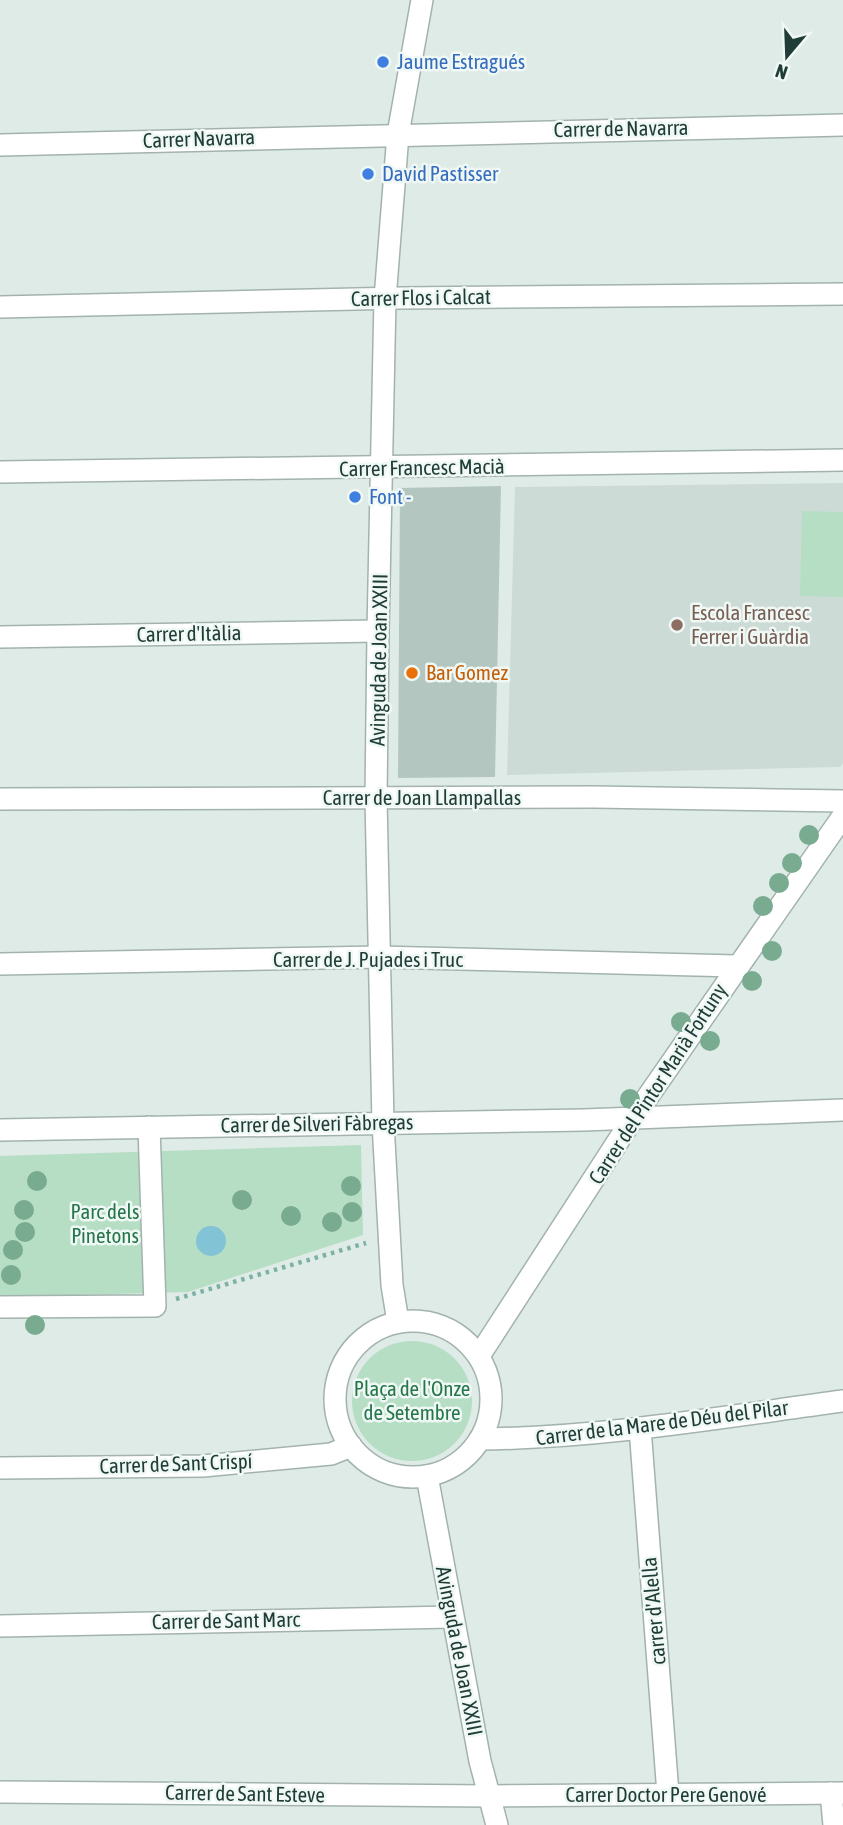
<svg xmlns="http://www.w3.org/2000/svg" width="843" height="1825" font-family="'Asap Condensed',sans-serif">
<rect width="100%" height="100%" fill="#dfebe7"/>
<!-- built -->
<path fill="#cddbd6" d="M843,483V763L840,767L507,775L515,487Z"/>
<!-- green -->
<g fill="#b6dec4">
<path d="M802,511L843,512V597L800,596Z"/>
<path d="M361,1145L363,1235L188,1292L0,1297V1156Z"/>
<circle cx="412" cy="1401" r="60"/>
</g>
<!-- water -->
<circle fill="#82c3d5" cx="211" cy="1241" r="15"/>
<!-- building -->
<path fill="#b4c6c0" d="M501,486L495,777L398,778L400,488Z"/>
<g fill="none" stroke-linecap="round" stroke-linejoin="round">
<!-- minor casing -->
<g stroke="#a2b3ae" stroke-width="24">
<g id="minor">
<path d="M0,145L843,125"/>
<path d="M0,307L401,298L843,294"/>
<path d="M0,472L843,460"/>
<path d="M0,637L378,631"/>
<path d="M0,799L594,797L843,801"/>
<path d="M0,964L379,957L736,966"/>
<path d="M0,1130L584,1120L843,1110"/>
<path d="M0,1307L155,1306L149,1127"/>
<circle cx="413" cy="1399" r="78"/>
<path d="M398,1322L392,1285L383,1123L376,799L378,631L385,299L398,134L422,0"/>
<path d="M479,1356L633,1118L843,816"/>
<path d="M640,1428L668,1794"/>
<path d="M480,1439C601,1438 723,1417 843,1401"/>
<path d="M0,1468L203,1466L331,1454L351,1446"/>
<path d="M427,1476L480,1761L497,1825"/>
<path d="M0,1626L452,1617"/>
<path d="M0,1792L489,1796L843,1793"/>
<path d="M831,1793L834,1825"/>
</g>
</g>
<!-- path -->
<path stroke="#7db1a4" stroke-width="4.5" stroke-dasharray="3.5 5" stroke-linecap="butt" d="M176,1299L366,1243"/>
<!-- minor -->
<use href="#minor" stroke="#fff" stroke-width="21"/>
</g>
<!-- trees -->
<g fill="#79ab91">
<circle cx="809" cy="835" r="10"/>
<circle cx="792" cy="863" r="10"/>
<circle cx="779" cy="883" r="10"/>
<circle cx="763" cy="906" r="10"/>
<circle cx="772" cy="951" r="10"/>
<circle cx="752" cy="981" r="10"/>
<circle cx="681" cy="1022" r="10"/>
<circle cx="710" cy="1041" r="10"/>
<circle cx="630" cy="1099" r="10"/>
<circle cx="37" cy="1181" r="10"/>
<circle cx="351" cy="1186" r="10"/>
<circle cx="242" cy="1200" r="10"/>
<circle cx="24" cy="1210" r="10"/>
<circle cx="352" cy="1212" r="10"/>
<circle cx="291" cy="1216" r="10"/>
<circle cx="332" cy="1222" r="10"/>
<circle cx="25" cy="1232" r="10"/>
<circle cx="13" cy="1250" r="10"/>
<circle cx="11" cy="1275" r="10"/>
<circle cx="35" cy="1325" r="10"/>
</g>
<!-- markers -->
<g fill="#3f7fe0" stroke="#eff8f4" stroke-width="2.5">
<circle cx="383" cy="62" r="7"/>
<circle cx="368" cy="174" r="7"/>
<circle cx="355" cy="497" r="7"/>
</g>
<circle fill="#8d6e63" stroke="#eff8f4" stroke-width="2.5" cx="677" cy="625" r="7"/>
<circle fill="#e8710a" stroke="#eff8f4" stroke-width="2.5" cx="412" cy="673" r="7"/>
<g text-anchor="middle" stroke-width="5" stroke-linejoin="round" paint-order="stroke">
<!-- shop labels -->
<g font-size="21" fill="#366cbe" stroke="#eff8f4" text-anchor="start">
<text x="397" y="69">Jaume Estragués</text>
<text x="382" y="181">David Pastisser</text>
<text x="369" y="504">Font -</text>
</g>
<!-- street labels -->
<g font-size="21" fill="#1f3c36" stroke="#eff8f4">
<text transform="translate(621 129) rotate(-1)" y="7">Carrer de Navarra</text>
<text transform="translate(199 139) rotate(-2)" y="7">Carrer Navarra</text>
<text transform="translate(421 298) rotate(-1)" y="7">Carrer Flos i Calcat</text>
<text transform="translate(422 468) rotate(-1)" y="7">Carrer Francesc Macià</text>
<text transform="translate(189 634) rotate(-1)" y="7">Carrer d'Itàlia</text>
<text transform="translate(379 660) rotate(-89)" y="7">Avinguda de Joan XXIII</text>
<text x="422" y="805">Carrer de Joan Llampallas</text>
<text x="368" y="967">Carrer de J. Pujades i Truc</text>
<text transform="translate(658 1084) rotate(-57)" y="7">Carrer del Pintor Marià Fortuny</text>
<text transform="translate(317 1124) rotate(-1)" y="7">Carrer de Silveri Fàbregas</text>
<text transform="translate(662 1423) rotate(-7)" y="7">Carrer de la Mare de Déu del Pilar</text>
<text transform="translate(176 1464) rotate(-2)" y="7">Carrer de Sant Crispí</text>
<text transform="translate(654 1611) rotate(-95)" y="7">carrer d'Alella</text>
<text transform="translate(226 1621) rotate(-1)" y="7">Carrer de Sant Marc</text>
<text transform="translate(459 1651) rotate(79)" y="7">Avinguda de Joan XXIII</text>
<text transform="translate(245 1794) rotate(1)" y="7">Carrer de Sant Esteve</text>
<text x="666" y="1802">Carrer Doctor Pere Genové</text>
</g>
<!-- education labels -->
<g font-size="21" fill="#785e54" stroke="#eff8f4" text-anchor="start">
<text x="691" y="620">Escola Francesc<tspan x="691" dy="24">Ferrer i Guàrdia</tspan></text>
</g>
<!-- food labels -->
<g font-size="21" fill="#c56008" stroke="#eff8f4" text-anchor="start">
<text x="426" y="680">Bar Gomez</text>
</g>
<!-- park labels -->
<g font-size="21" fill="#26764a" stroke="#eff8f4">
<text x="105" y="1219">Parc dels<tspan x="105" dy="24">Pinetons</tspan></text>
<text x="412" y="1396">Plaça de l'Onze<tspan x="412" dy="24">de Setembre</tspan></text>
</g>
</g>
<!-- north arrow -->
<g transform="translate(787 56) rotate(199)" stroke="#eff8f4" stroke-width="5" paint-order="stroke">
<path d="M0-5L12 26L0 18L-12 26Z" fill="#1f3c36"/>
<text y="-10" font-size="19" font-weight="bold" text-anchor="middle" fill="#1f3c36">N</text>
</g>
</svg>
